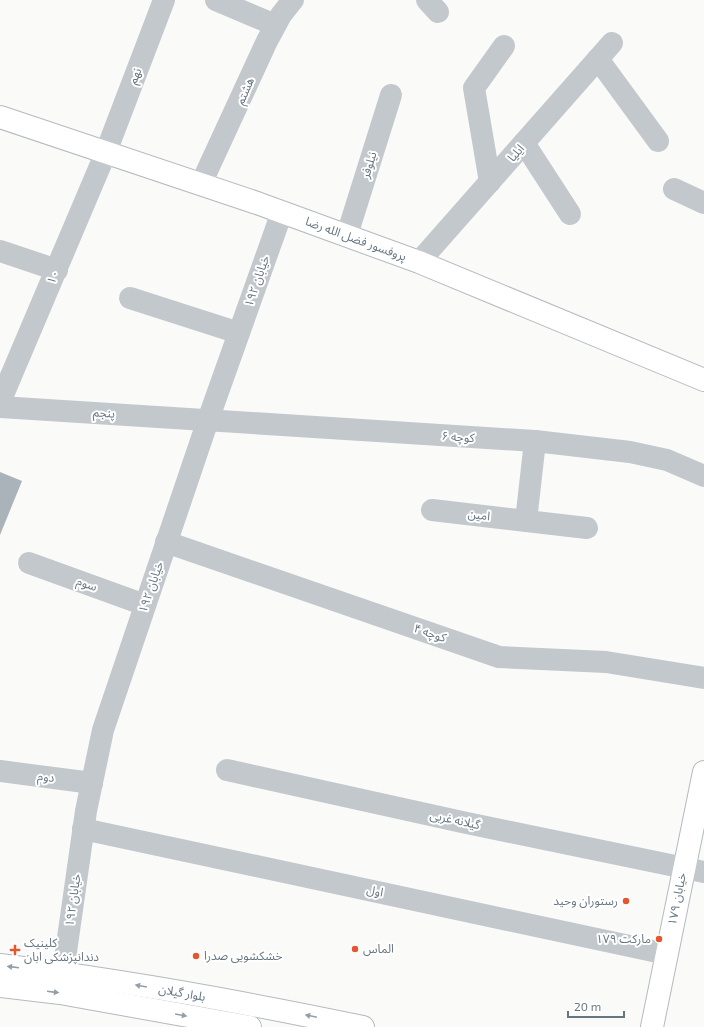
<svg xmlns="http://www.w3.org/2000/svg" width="704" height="1027" font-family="'Exo 2','Noto Sans Arabic',sans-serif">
<rect width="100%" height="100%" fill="#fafaf8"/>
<!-- building -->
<path fill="#aab3b9" d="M0,472L22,481L0,535Z"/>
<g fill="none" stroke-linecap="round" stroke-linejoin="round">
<!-- secondary casing -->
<g stroke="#b3babf" stroke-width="24">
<g id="secondary">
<path d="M0,117L257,203L419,262L704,380"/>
<path d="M0,965C121,980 243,1002 363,1027"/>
<path d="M0,986L60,993L250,1027"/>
<path d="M652,1027L704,772"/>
</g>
</g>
<!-- minor -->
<g stroke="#c3c8cc" stroke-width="22">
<path d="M216,0L275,25"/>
<path d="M427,0L438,12"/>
<path d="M598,59L658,141"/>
<path d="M524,143L570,214"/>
<path d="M490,182L474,88L504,46"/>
<path d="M201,184L267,41L281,15L293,0"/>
<path d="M674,189L704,203"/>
<path d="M347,235L391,95"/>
<path d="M0,251L57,270"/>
<path d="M419,262L612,43"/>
<path d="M130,298L239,333"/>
<path d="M0,402L106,152L164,0"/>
<path d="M0,407L535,441L630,452L667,460L704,476"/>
<path d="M432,510L587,528"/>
<path d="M526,521L535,441"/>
<path d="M166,542L499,657L606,662L704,678"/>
<path d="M29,563L145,605"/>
<path d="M227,770L462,822L704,872"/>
<path d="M0,771L92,783"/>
<path d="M83,829L667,954"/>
<path d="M63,973L86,811L103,730L208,420L282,212"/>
</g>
<!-- secondary -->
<use href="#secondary" stroke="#fff" stroke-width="22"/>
</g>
<!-- one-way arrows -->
<defs><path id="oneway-solid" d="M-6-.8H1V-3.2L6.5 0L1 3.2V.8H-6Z"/></defs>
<g fill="#939fa8">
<use href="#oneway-solid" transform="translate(13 967) rotate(-173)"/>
<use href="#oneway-solid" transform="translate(141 986) rotate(-170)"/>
<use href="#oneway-solid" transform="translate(53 992) rotate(7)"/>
<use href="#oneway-solid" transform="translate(181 1015) rotate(10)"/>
<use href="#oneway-solid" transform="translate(311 1016) rotate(-168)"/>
</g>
<!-- markers -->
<g fill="#e4572e" stroke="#fff" stroke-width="1.5">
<circle cx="626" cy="901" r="4"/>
<circle cx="659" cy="939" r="4"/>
<circle cx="355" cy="949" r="4"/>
<path d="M13 944h4v4h4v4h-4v4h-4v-4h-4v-4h4z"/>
<circle cx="196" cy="956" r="4"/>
</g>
<g text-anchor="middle" stroke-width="4" stroke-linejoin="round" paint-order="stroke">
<!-- street labels -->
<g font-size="12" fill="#657683" stroke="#fff">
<text transform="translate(135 76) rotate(-69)" y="4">نهم</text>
<text transform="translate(245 91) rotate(-66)" y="4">هشتم</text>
<text transform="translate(516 153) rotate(-49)" y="4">ایلیا</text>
<text transform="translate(369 165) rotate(-73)" y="4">نیلوفر</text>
<text transform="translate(356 239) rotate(20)" y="4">پروفسور فضل الله رضا</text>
<text transform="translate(53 277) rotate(-67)" y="4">۱۰</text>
<text transform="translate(257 281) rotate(-71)" y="4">خیابان ۱۹۲</text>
<text transform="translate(104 413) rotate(4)" y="4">پنجم</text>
<text transform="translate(458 437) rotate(4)" y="4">کوچه ۶</text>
<text transform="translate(479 515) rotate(7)" y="4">امین</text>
<text transform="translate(87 584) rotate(20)" y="4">سوم</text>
<text transform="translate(151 587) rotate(-71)" y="4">خیابان ۱۹۲</text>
<text transform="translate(430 633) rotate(19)" y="4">کوچه ۴</text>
<text transform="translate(46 777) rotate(7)" y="4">دوم</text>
<text transform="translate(455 820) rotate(12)" y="4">گیلانه غربی</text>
<text transform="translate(375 891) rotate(12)" y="4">اول</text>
<text transform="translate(677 899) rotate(-79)" y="4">خیابان ۱۷۹</text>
<text transform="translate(73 900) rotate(-82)" y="4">خیابان ۱۹۲</text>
<text transform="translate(182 993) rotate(10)" y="4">بلوار گیلان</text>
</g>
<!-- poi labels -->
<g font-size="12" fill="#657683" stroke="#fff" text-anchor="start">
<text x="618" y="905" text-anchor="end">رستوران وحید</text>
<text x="651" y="943" text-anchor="end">۱۷۹ مارکت</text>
<text x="24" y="947">کلینیک<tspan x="24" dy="14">دندانپزشکی ابان</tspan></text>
<text x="363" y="953">الماس</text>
<text x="204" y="960">خشکشویی صدرا</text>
</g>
</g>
<!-- scale -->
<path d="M568 1011v6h56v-6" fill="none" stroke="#657683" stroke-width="2"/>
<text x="574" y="1011" font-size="12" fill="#657683" stroke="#ffffff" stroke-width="3" paint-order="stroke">20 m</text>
</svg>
